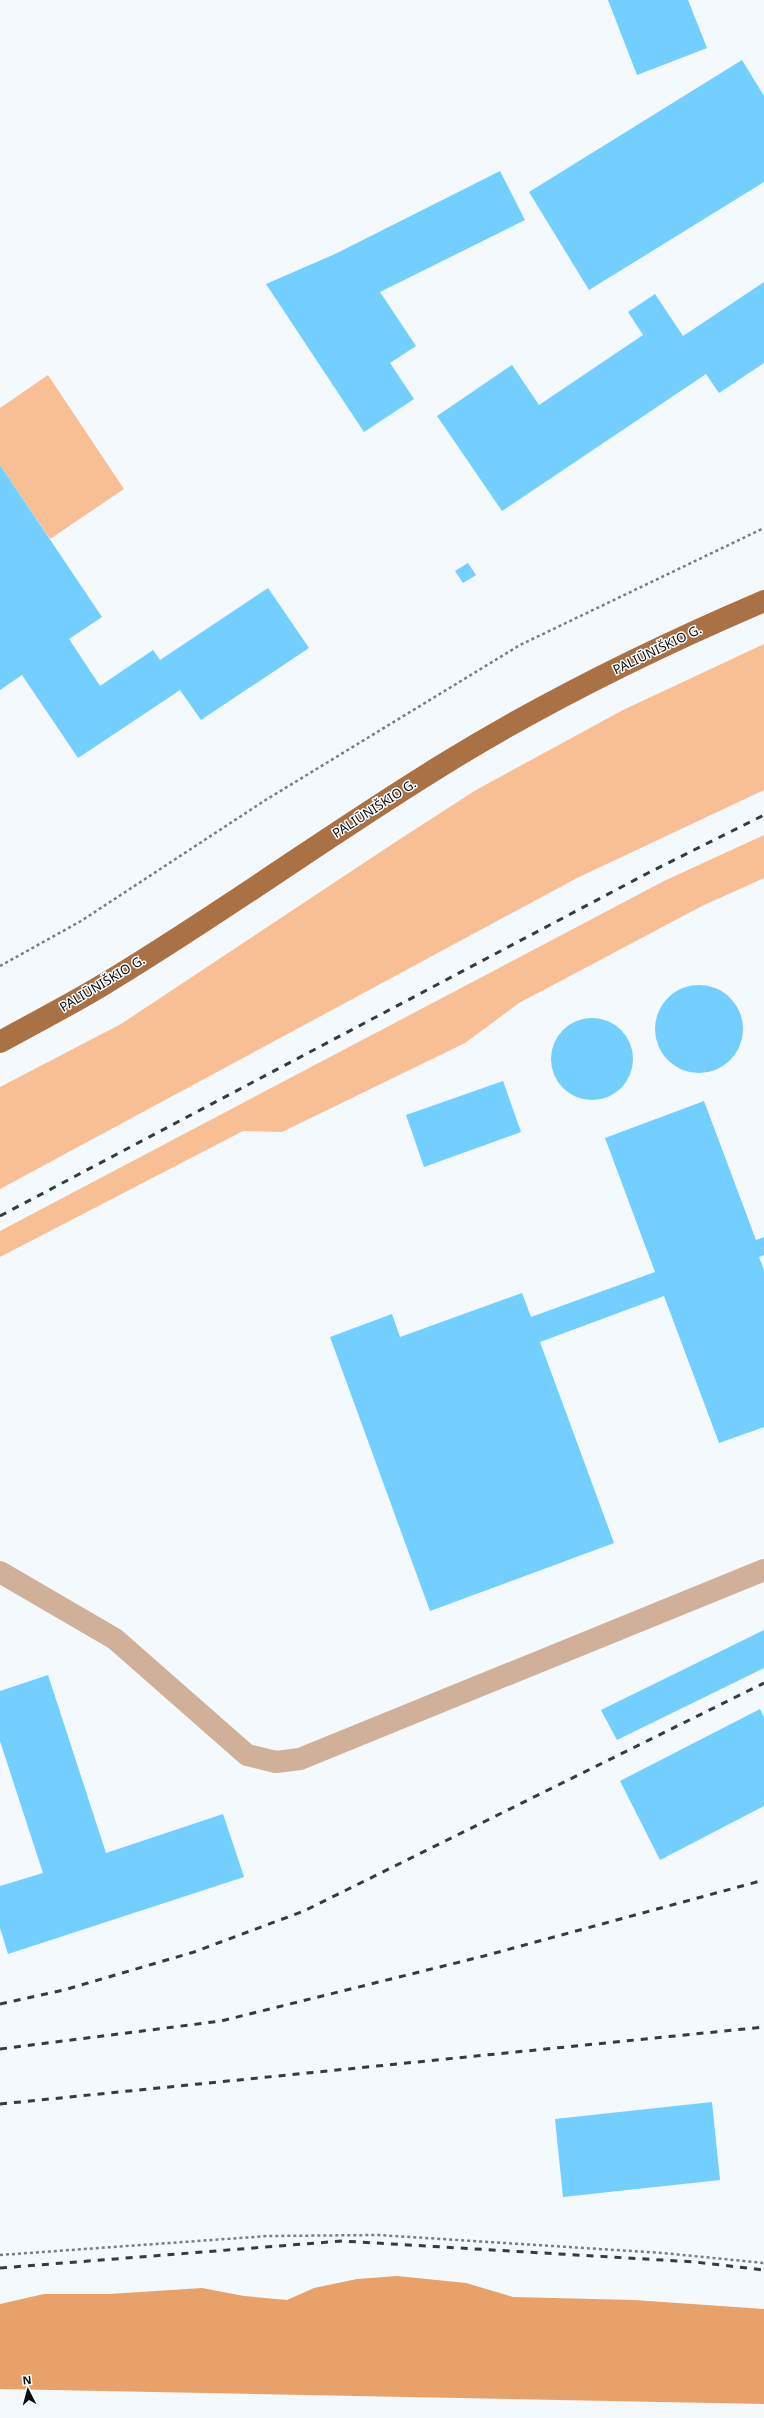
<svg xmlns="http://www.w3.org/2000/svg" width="764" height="2418" font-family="'Noto Sans',sans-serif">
<rect width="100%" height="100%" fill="#f4f9fd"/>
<!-- green -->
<g fill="#f8bf94">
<path d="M48,375L124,489L50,539L0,465V408Z"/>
<path d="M764,644V790L577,878L0,1189V1087L121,1024L400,839L476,790L623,710Z"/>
<path d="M764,835V878L702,906L519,1003L465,1043L282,1132L243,1131L0,1257V1231L664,881Z"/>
</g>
<!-- forest -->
<path fill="#e8a168" d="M397,2276L466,2283L513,2297L634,2300L764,2309V2404L0,2389V2304L44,2294H109L202,2288L244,2296L287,2300L314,2288L357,2279Z"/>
<!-- building -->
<g fill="#72cfff">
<path d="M608,0H688L707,48L637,75Z"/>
<path d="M742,60L764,96V182L589,290L529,192Z"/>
<path d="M500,171L525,220L380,292L416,346L390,363L414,399L364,432L266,284L335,254Z"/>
<path d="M764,282V363L719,393L706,374L502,511L437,416L512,365L539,405L643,335L628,312L655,294L683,336Z"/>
<path d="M0,465L102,617L69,639L100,686L153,650L160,660L268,588L309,648L201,720L180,690L78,758L22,675L0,690Z"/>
<path d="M468,563L476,575L463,583L455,571Z"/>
<circle cx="699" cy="1029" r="44"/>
<circle cx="592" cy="1059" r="41"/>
<path d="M503,1081L521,1132L424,1167L406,1115Z"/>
<path d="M704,1101L756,1240L764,1237V1255L759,1257L764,1270V1427L719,1443L664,1296L540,1342L614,1543L430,1611L330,1337L392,1314L400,1337L522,1293L531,1317L655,1272L605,1138Z"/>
<path d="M764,1630V1668L617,1740L601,1710Z"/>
<path d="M48,1675L106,1853L223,1814L244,1877L8,1954L0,1928V1886L43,1873L0,1741V1691Z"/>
<path d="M760,1709L764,1717V1806L660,1860L620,1781Z"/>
<path d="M712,2102L720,2180L563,2197L555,2119Z"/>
</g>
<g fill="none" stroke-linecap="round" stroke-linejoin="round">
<!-- path -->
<g stroke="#777e82" stroke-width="2.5" stroke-dasharray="3 3" stroke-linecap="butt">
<path d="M0,966L81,921L264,801L520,645L764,528"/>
<path d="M0,2255L268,2236L378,2235L663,2253L764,2263"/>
</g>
<!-- minor -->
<path stroke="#d0b098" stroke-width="22" d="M0,1572L115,1639L247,1755L276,1762L300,1759L764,1570"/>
<!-- major -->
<path stroke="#aa7144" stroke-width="22" d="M0,1042C34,1023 68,1006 101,986C218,916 328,835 444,764C546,701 654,648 764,601"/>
<!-- rail -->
<g stroke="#343c40" stroke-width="3" stroke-dasharray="7 7" stroke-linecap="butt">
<path d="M0,1216L648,873L764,815"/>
<path d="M0,2004L64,1990L194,1952L304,1911L764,1683"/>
<path d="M0,2049L221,2021L484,1956L764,1880"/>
<path d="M0,2104L764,2027"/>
<path d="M0,2268L342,2241L695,2262L764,2270"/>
</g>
</g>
<g text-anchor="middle" stroke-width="3" stroke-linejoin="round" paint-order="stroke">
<!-- street labels -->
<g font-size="13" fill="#050d12" stroke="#fff">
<text transform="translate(657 649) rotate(-26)" y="5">PALIŪNIŠKIO G.</text>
<text transform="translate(374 808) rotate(-33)" y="5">PALIŪNIŠKIO G.</text>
<text transform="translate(102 983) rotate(-31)" y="5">PALIŪNIŠKIO G.</text>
</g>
</g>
<!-- north arrow -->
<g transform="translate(28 2390) rotate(354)" stroke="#ffffff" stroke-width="3" paint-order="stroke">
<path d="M0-3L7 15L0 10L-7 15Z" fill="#050d12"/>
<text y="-6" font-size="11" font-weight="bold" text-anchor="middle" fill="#050d12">N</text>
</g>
</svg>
